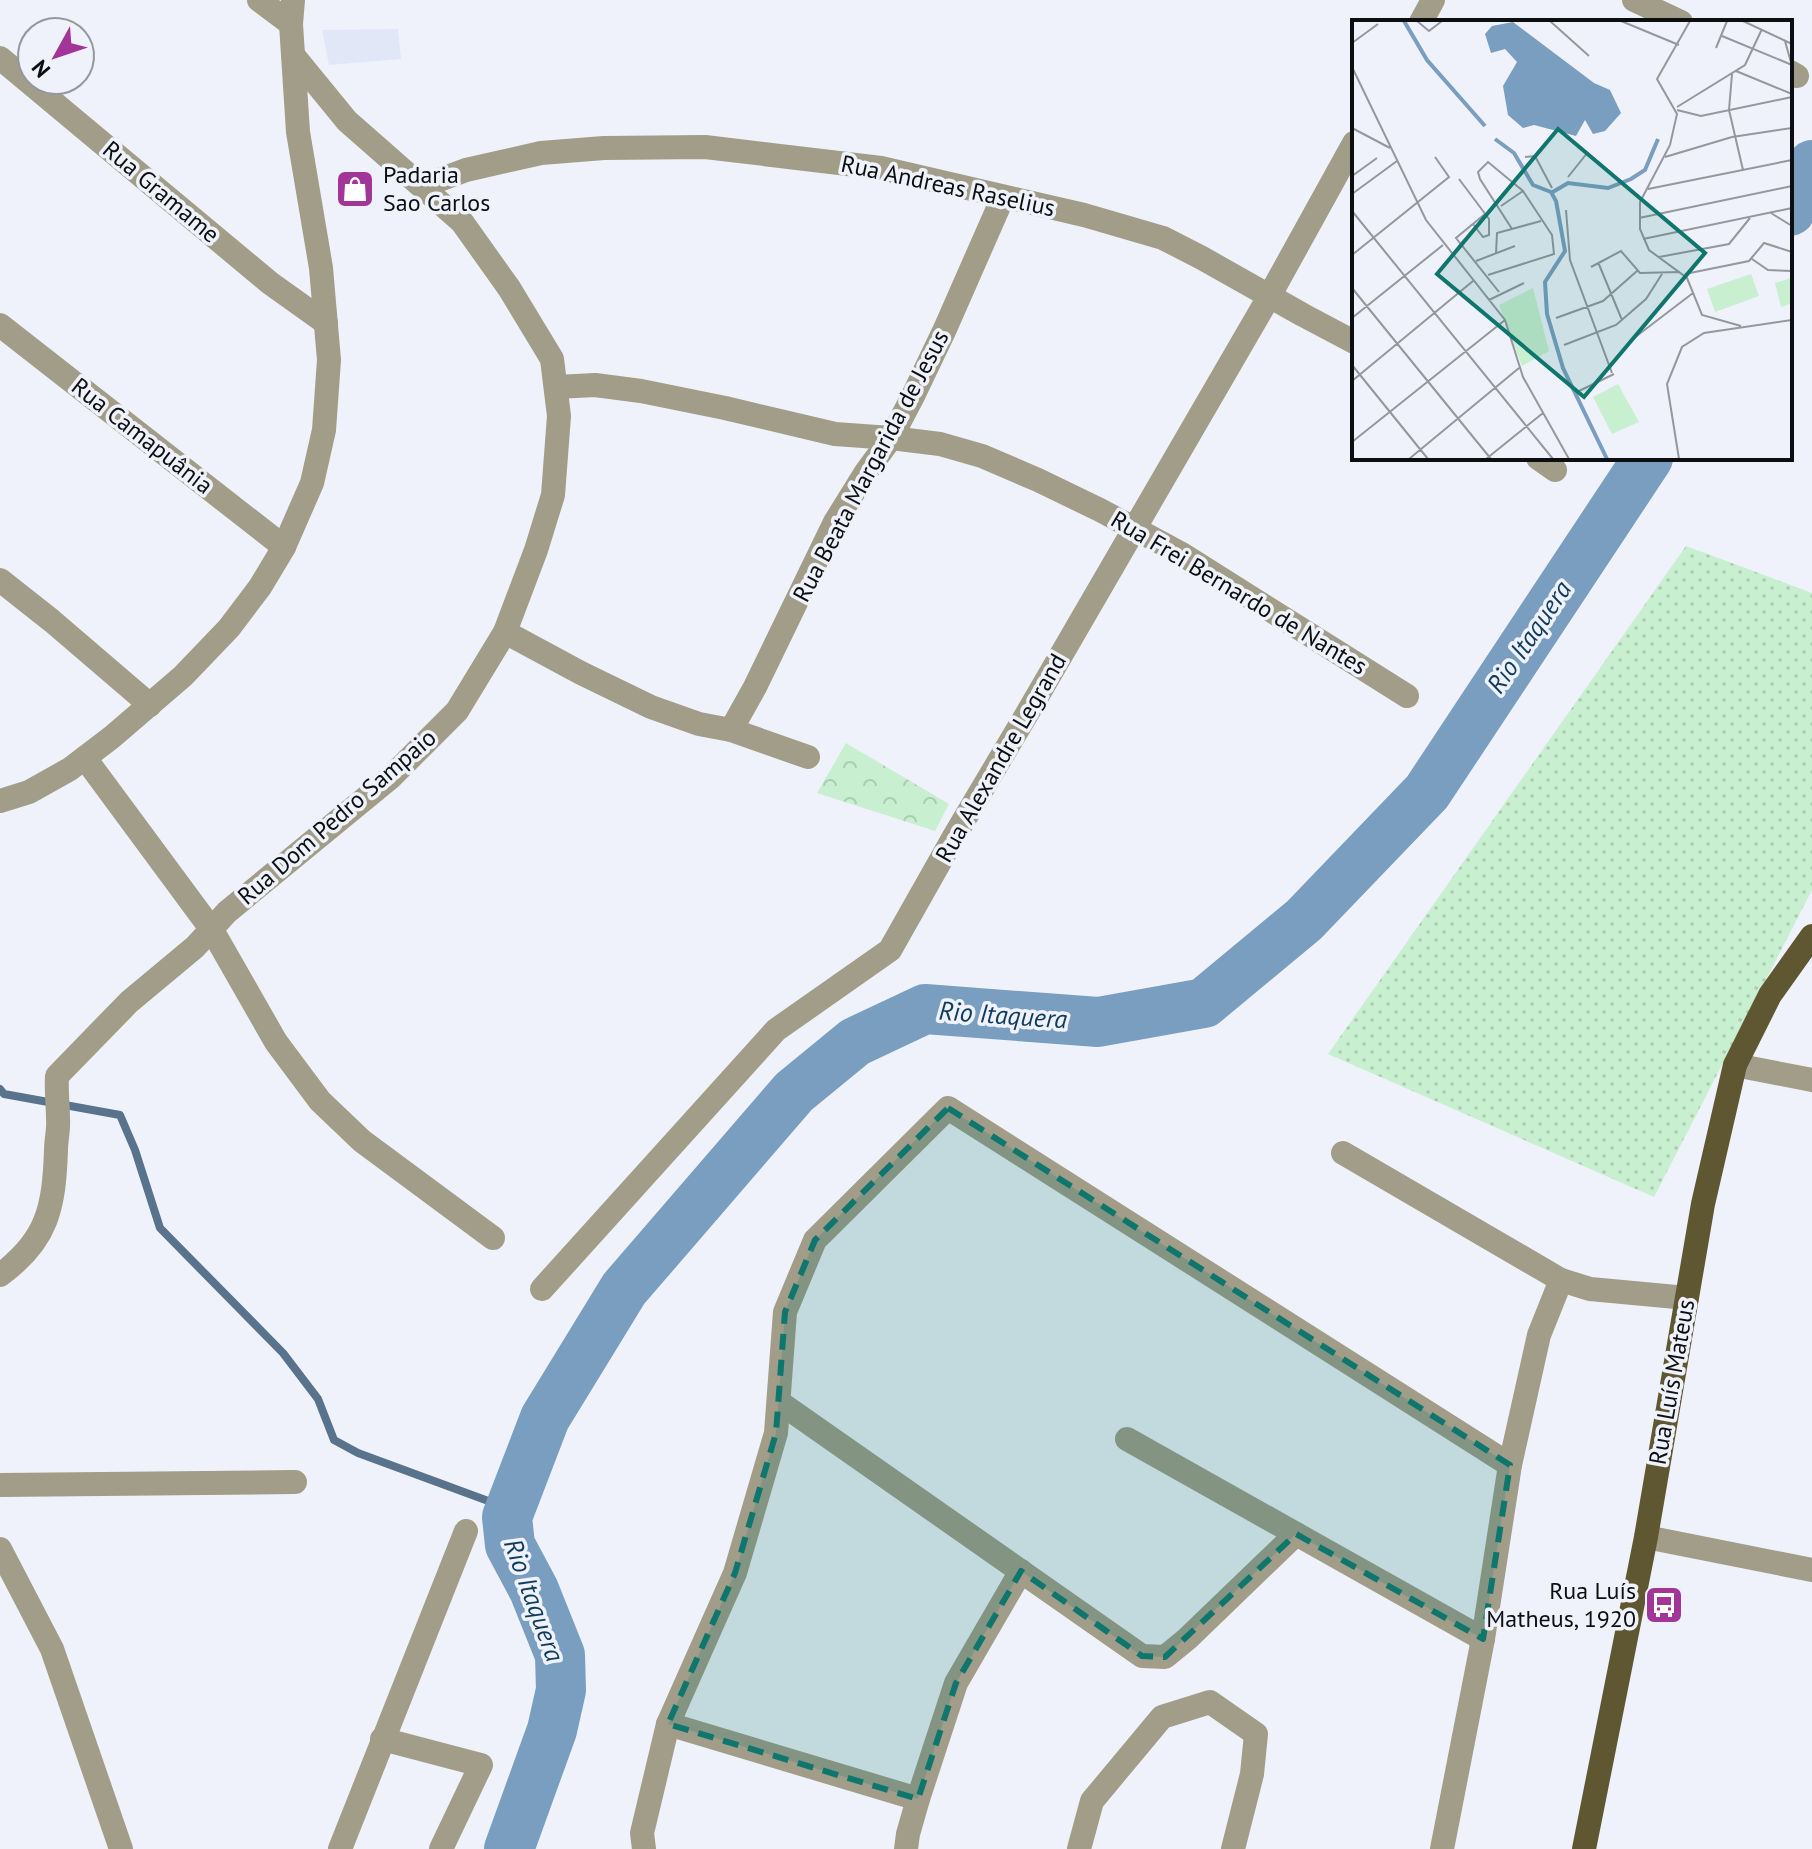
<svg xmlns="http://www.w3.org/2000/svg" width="1812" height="1849" font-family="'PT Sans',sans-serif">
<defs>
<pattern id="grass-dots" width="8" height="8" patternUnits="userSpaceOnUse" patternTransform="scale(2)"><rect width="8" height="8" fill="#c8efcf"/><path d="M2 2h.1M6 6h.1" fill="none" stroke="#abccb1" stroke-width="1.8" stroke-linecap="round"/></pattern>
<pattern id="forest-crowns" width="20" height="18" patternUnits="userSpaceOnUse" patternTransform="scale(2)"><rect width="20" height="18" fill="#c8efcf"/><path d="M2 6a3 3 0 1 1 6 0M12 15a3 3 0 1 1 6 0" fill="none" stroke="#abccb1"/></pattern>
</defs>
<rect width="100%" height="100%" fill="#eff2fb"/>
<!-- built -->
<path fill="#e1e7f7" d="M398,29L401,59L329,65L322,30Z"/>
<!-- grass -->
<path fill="url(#grass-dots)" d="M1686,546L1812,593V890L1654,1197L1328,1054Z"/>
<!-- forest -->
<path fill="url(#forest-crowns)" d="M846,743L949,804L935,831L817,793Z"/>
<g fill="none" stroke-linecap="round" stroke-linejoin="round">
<!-- stream -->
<path stroke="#58738b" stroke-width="8" d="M0,1089L4,1094L120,1115L135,1150L160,1228L283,1353L318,1399L334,1440L358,1453L510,1509"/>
<!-- river -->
<g stroke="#799ec0" stroke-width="50">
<path d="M1790,211L1812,165"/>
<path d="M509,1849L552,1730L561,1690L560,1655L534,1590L510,1545L507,1517L545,1418L624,1289L794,1092L855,1042L925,1009L1098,1022L1204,1003L1304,920L1427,792L1648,458"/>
</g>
<!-- minor -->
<g stroke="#a19d88" stroke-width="24">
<path d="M259,0L291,24"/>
<path d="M1634,0L1681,22"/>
<path d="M1421,22L1433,0"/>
<path d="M0,58L270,283L326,323"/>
<path d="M1790,72L1797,76"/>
<path d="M423,186L466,170L541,153L604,148L705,147L881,168L1084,215L1163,238L1202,258L1303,315L1354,342"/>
<path d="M0,325L284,547"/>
<path d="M556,387L595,385L641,391L725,408L835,434L891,438L940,444L982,456L1038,480L1100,510L1180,553L1407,696"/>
<path d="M1538,458L1555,470"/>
<path d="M0,580L52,621L150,705"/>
<path d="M505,632L581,673L651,707L699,724L731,730L808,757"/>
<path d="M731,730L755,687L835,522L866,472L891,438L912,398L945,329L1003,197"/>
<path d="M85,758L212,930L276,1042L320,1101L362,1141L493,1238"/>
<path d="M0,801L29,792L70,769L112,737L183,676L229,628L260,587L284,547L312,483L324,430L329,360L321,268L298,132L291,24L293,0"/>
<path d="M1735,1065L1812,1080"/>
<path d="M1343,1153L1561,1280L1590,1289L1687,1298"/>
<path d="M0,1275C48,1240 54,1207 56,1150C56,1140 59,1129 58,1119C58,1104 56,1091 57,1076L129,1002L195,947L227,912L390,778L457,711L505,632L536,550L553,495L559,416L552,359L509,288L462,222L347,121L293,55"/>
<path d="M542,1289L776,1030L890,950L955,835L1031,707L1270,295L1354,143"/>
<path d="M779,1402L1142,1656L1165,1657L1187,1639L1296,1534"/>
<path d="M1127,1439L1483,1639"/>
<path d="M0,1485L295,1482"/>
<path d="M1646,1537L1812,1570"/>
<path d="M0,1549L52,1649L121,1849"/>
<path d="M668,1724L918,1799"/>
<path d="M382,1739L481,1765L441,1849"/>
<path d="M340,1849L466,1531"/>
<path d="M644,1849L642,1833L668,1724L735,1573L776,1433L785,1312L815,1240L948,1108L1510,1465"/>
<path d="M906,1849L908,1834L918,1799L956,1683L1021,1571"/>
<path d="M1079,1849L1092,1801L1162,1717L1210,1702L1256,1734L1252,1774L1233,1849"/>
<path d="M1442,1849L1483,1639L1510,1465L1539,1335L1561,1280"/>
</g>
<!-- major -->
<path stroke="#5f5732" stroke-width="24" d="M1584,1849L1646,1537L1703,1204L1735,1065L1770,995L1812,936"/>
</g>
<!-- marked area -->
<path fill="#0f766e" fill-opacity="0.2" stroke="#0f766e" stroke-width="6" stroke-dasharray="16 10" stroke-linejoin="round" d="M948,1108L1510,1465L1483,1639L1296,1534L1165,1657L1142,1656L1021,1571L956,1683L918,1799L668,1724L735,1573L776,1433L785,1312L815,1240Z"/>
<!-- icons -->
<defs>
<g id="shop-square" transform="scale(2)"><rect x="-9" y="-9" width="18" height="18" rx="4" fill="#a13698" stroke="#eff2fb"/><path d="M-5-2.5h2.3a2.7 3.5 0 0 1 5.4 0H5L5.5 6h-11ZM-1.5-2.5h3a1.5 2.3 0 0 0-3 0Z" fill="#fff"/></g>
<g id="bus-square" transform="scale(2)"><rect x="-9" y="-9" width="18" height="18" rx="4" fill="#a13698" stroke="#eff2fb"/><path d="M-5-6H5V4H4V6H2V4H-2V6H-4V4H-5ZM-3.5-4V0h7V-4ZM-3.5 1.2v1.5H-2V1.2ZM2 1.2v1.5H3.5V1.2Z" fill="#fff"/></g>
</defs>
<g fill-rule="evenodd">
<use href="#shop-square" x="355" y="189"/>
<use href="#bus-square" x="1664" y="1605"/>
</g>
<g text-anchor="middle" stroke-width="7" stroke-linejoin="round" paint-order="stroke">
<!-- poi labels -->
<g font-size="24" fill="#0c0e10" stroke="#eff2fb" text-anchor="start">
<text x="383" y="183">Padaria<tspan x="383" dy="28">Sao Carlos</tspan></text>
<text x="1636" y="1599" text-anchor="end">Rua Luís<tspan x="1636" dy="28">Matheus, 1920</tspan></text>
</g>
<!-- street labels -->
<g font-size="24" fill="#0c0e10" stroke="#eff2fb">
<text transform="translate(948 186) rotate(12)" y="8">Rua Andreas Raselius</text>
<text transform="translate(161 192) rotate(40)" y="8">Rua Gramame</text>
<text transform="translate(142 436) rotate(38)" y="8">Rua Camapuânia</text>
<text transform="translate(871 466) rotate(-62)" y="8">Rua Beata Margarida de Jesus</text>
<text transform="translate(1239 593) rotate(31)" y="8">Rua Frei Bernardo de Nantes</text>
<text transform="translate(1001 758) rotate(-60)" y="8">Rua Alexandre Legrand</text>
<text transform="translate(337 817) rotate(-41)" y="8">Rua Dom Pedro Sampaio</text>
<text transform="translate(1672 1382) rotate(-80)" y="8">Rua Luís Mateus</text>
</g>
<!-- water labels -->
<g font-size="26" font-style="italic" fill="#0f3b5d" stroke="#eff2fb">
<text transform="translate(1529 637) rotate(-56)" y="9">Rio Itaquera</text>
<text transform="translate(1003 1015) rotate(4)" y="9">Rio Itaquera</text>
<text transform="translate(534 1600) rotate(70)" y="9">Rio Itaquera</text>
</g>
</g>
<!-- overview -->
<g transform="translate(1352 20)">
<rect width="440" height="440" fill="#eff2fb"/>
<path d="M181,268L197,331L170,346L147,285Z" fill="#c8efcf"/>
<path d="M399,254L407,276L363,292L355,269ZM440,258V283L429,287L423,263ZM266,364L287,402L260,414L241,377Z" fill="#c8efcf"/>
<path d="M161,2L242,63L258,70L269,93L253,111L241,114L233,100L224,116L182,105L171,108L156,95L151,66L165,42L153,29L139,33L133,14L140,6Z" fill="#799ec0"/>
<path fill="none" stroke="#799ec0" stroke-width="4" d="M52,1L75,40L133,106M143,119L162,133L181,165L199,172L204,181L213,231L193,262L195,294L211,348L255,439M199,173L216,163L256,168L279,159L293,150L306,119"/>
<path fill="none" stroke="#94979d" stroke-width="2" d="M65,1L77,11L90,1M198,1L237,36M269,1L327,25M338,1L305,59L325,94L318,125L288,182V209L297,230L335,258L350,295L389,306M391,1L440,24M370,16L440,45M433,21L440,46M0,23L26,4M364,28L375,1M0,47L74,200L153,300L171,357L217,439M384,51L440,74M380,54L377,90L391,150M325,87L393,45L410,9M325,90L349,96L440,77M0,108L38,128M173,137L183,136L200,168M313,137L380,117L440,108M0,156L25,138M216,157L236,132M107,159L137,199V215L131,217L121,204M296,169L440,140M0,174L45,141M149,186L171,171M214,190L218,240L260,353M0,191L201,439M419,193L440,206M133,194L104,218L147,272M287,198L440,166M291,219L440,188M144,234L145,213L189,201M0,235L97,157L83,137M307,237L377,224L398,198M400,239L416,250L440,251M124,241L163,226M246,242L270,300M239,247L269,231L288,253L328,252M333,254L397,241L412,223L440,232M136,255L202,234L200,215L171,171L136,142L126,152L128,159L160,209M0,268L139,439M137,280L172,263M0,298L91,225M204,298L251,281L285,251M282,318L341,273M212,325L264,305L294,279L310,254M0,345L76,439M0,361L121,261M227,371L262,354M0,422L153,300M57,439L167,348M134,439L191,393M327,439L315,364L330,327L352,313L440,300"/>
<path fill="#0f766e" fill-opacity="0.15" stroke="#0f766e" stroke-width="4" d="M206,109L353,233L232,377L85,254Z"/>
<rect width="440" height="440" fill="none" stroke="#0c0e10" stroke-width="4"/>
</g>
<!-- north arrow -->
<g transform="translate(56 56) rotate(230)"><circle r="38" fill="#eff2fb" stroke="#94979d" stroke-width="2"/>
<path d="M0-6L14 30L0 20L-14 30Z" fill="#a13698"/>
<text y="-12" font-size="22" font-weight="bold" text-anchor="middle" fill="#0c0e10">N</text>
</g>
</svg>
